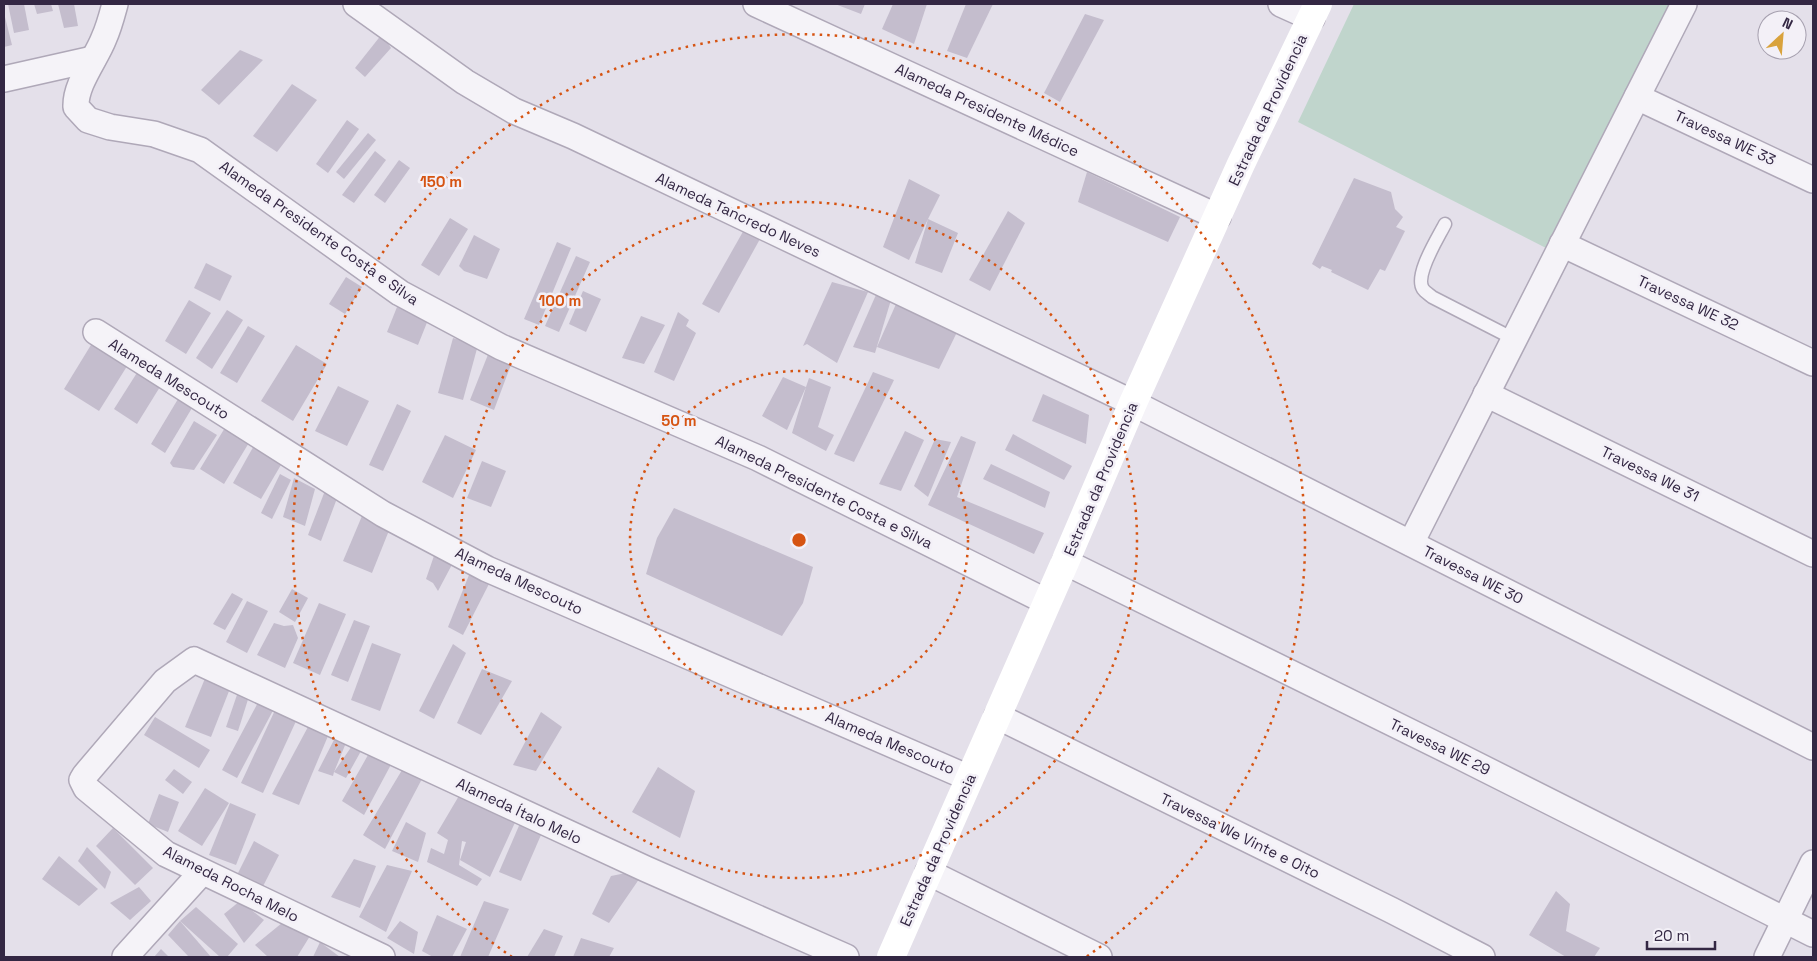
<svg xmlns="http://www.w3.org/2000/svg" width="1817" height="961" font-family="'Space Grotesk',sans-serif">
<rect width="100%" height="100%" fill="#e4e0ea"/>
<!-- green -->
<path fill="#c0d5cc" d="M1354,4H1670L1546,248L1298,122Z"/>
<!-- building -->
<g fill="#c4bdcd">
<path d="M8,4H24L29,30L14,33Z"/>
<path d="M34,4H51L53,11L37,14Z"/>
<path d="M58,4H74L78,26L64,28Z"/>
<path d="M835,4H865L861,14Z"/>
<path d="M893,4H927L914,44L882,29Z"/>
<path d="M966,4H993L967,58L947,51Z"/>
<path d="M4,13L12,45L4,47Z"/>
<path d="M1085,14L1104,20L1060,102L1044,93Z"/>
<path d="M382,34L391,48L365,77L355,68Z"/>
<path d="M240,50L263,60L219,105L201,90Z"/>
<path d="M292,84L317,100L277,152L253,136Z"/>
<path d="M347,120L359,129L328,173L316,164Z"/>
<path d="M368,133L376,140L344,179L336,172Z"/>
<path d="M375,151L386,160L354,203L342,195Z"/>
<path d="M399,160L410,168L385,203L374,195Z"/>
<path d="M1087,172L1180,217L1168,242L1078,202Z"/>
<path d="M1354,178L1391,192L1395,209L1403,217L1396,227L1405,231L1385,271L1380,269L1368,290L1331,272L1332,270L1322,266L1320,269L1312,264Z"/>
<path d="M909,179L940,195L928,219L958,233L942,273L915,263L928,219L909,260L883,247Z"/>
<path d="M1008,211L1025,223L990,291L969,280Z"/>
<path d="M450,218L468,229L439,276L421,265Z"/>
<path d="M749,221L765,230L719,313L702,304Z"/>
<path d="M474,235L500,249L487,279L464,271L459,266Z"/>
<path d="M557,242L571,248L539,325L524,319Z"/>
<path d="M576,256L590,262L559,332L545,326Z"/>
<path d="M206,263L232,276L220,301L194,288Z"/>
<path d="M346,277L362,287L345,314L329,304Z"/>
<path d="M832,282L868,292L837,363L807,344L803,346Z"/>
<path d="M879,288L894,290L875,353L853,347Z"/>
<path d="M583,291L601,299L586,332L569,324Z"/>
<path d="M900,295L961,324L939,369L877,347Z"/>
<path d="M189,300L211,313L186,354L165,341Z"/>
<path d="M397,307L428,320L418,345L387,332Z"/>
<path d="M227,310L243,320L212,369L196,358Z"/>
<path d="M678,312L689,320L686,326L696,333L674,381L654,372Z"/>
<path d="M641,316L665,325L644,364L622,358Z"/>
<path d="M248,326L265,336L237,383L220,373Z"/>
<path d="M453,338L478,345L463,400L438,393Z"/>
<path d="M94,340L129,363L99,411L64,389Z"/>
<path d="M296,345L327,364L293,421L261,401Z"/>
<path d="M489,352L512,362L494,410L470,400Z"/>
<path d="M140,368L163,382L137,424L114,409Z"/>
<path d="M873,372L894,380L854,462L834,454Z"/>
<path d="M783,377L806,387L809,378L831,387L818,427L834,435L826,451L792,433L806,387L787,430L762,416Z"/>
<path d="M338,386L369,401L347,446L315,431Z"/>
<path d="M181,394L195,403L165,453L151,444Z"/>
<path d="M1043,394L1089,415L1086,444L1032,421Z"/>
<path d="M397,404L411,411L383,471L369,465Z"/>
<path d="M194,421L217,435L194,470L173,467L170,463Z"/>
<path d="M226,426L250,441L224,484L200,469Z"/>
<path d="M905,431L924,440L901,491L879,484Z"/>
<path d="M1013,434L1072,466L1064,480L1005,450Z"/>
<path d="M445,435L476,450L453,498L422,482Z"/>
<path d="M961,436L976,442L957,497L1044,533L1034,554L928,505Z"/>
<path d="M935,439L951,442L928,497L914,486Z"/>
<path d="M256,442L285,458L261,499L233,483Z"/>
<path d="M482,461L506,471L491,507L467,498Z"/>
<path d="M991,464L1050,492L1045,508L983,479Z"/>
<path d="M280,474L291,480L272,519L261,513Z"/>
<path d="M294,478L315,489L305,526L283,517Z"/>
<path d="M326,488L339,493L321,541L308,535Z"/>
<path d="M674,508L813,567L803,603L782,636L646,574L657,538Z"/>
<path d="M362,516L390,528L372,573L343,561Z"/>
<path d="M436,550L456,557L438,591L433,583L426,579Z"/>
<path d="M473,565L491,580L463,635L448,627Z"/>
<path d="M292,589L308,598L295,622L279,612Z"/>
<path d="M232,593L243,599L225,630L213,624Z"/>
<path d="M247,601L268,611L247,653L226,642Z"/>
<path d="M319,603L346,614L320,675L293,663Z"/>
<path d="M354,620L370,626L348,682L331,675Z"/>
<path d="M274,623L284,626L293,625L298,638L285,668L257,655Z"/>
<path d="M372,643L401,654L380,711L351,700Z"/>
<path d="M453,644L466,653L434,719L419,711Z"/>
<path d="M482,669L512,681L481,735L457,723Z"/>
<path d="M206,676L231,686L211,737L185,727Z"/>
<path d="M240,686L251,690L238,731L226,727Z"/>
<path d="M262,695L277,703L237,778L222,770Z"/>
<path d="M276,708L297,719L263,793L241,783Z"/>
<path d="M541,712L562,727L536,771L513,765Z"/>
<path d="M155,717L210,750L199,768L144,735Z"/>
<path d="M309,725L328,736L299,805L272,794Z"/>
<path d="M337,734L348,738L334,772L354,743L361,751L346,778L334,772L333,776L318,771Z"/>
<path d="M372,748L394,759L364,815L342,801Z"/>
<path d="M405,765L423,777L385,849L363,835Z"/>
<path d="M658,767L695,791L680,838L632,812Z"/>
<path d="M174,769L192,782L183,794L165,780Z"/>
<path d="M205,788L229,803L202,846L178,831Z"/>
<path d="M463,789L518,816L490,877L460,860L466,842L462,841L459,865L482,879L477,886L427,862L431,848L444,854L448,840L437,833Z"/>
<path d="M159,794L179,802L168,832L148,824Z"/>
<path d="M230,803L256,814L236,865L209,855Z"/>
<path d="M521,821L541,835L521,881L499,872Z"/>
<path d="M406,822L426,833L418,862L392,851Z"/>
<path d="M113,828L153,868L135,885L96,846Z"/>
<path d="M254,841L279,855L258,896L233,883Z"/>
<path d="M87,847L111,872L105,889L78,861Z"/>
<path d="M59,856L98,889L79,906L42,879Z"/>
<path d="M354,859L376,866L360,908L331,897Z"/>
<path d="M387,865L412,871L386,932L359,917Z"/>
<path d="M646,869L609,923L592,914L611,876Z"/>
<path d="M139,887L151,901L130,920L110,903Z"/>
<path d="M1556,891L1570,904L1566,931L1600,948L1594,957H1566L1529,935Z"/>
<path d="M240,901L264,920L244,943L224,914Z"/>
<path d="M484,901L509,909L488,957H460Z"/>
<path d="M196,907L238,944L227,957H220L180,921Z"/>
<path d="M437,915L467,929L452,957H433L422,951Z"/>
<path d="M180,921L211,957H189L168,935Z"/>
<path d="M400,921L418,932L414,954L387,938Z"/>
<path d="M282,923L310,936L297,957H268L255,945Z"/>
<path d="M544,929L563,936L554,957H527Z"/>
<path d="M581,938L614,948L609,957H573Z"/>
<path d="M320,942L340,957H313Z"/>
<path d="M161,949L169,957H154Z"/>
</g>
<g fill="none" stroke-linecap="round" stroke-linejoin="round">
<!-- service casing -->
<g stroke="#afa8b8" stroke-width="15">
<path id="service" d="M1445,224C1438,238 1414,275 1423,289C1425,292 1430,295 1432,297L1514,339"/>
</g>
<!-- minor casing -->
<g stroke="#afa8b8" stroke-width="28">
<g id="minor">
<path d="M115,4C112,15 109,27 104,38C96,59 75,84 76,107L88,120L110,127L154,134L200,150L400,293L501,347L758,458L1047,602"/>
<path d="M356,4L465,82L514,111L573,136L1133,403L1813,747"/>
<path d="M756,4L1218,217"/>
<path d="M1281,4L1312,18"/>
<path d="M4,79L93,59"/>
<path d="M1637,97L1813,180"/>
<path d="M1562,244L1813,363"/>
<path d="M96,332L383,514L487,569L969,778"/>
<path d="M1486,394L1813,554"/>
<path d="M1411,543L1684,4"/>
<path d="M1065,562L1459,756L1813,934"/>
<path d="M997,716L1391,910L1482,957"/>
<path d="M928,872L1099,957"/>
<path d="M125,957L202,872"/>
<path d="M382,957L166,854L86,788L82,780L85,775L165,681L194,660L646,869L846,957"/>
<path d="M1767,957L1813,863"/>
</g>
</g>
<!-- service -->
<use href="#service" stroke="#f5f3f8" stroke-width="12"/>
<!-- minor -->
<use href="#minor" stroke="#f5f3f8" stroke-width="25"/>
<!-- secondary -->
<path stroke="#fff" stroke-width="28" d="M891,957L1065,562L1133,403L1241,164L1318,4"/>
</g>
<!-- distance rings -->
<g fill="none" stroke="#d65412" stroke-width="2.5" stroke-dasharray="2.5 5">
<circle cx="799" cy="540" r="169"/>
<circle cx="799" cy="540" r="338"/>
<path d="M512 957A506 506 0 1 1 1086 957"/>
</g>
<g text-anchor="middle" stroke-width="5" stroke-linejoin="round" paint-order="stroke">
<!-- street labels -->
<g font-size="15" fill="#332743" stroke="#f3f0f7">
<text transform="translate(987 110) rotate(25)" y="5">Alameda Presidente Médice</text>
<text transform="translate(1268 110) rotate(-65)" y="5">Estrada da Providencia</text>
<text transform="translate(1725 138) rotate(25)" y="5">Travessa WE 33</text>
<text transform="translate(738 215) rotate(25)" y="5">Alameda Tancredo Neves</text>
<text transform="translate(319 233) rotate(35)" y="5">Alameda Presidente Costa e Silva</text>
<text transform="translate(1688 303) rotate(25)" y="5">Travessa WE 32</text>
<text transform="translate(169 379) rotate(32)" y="5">Alameda Mescouto</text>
<text transform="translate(1650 474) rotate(26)" y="5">Travessa We 31</text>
<text transform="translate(1101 479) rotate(-67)" y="5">Estrada da Providencia</text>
<text transform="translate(824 492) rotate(26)" y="5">Alameda Presidente Costa e Silva</text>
<text transform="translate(1473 575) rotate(27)" y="5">Travessa WE 30</text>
<text transform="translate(519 581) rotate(25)" y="5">Alameda Mescouto</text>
<text transform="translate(890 743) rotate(23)" y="5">Alameda Mescouto</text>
<text transform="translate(1440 747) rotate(26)" y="5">Travessa WE 29</text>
<text transform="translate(519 811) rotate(25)" y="5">Alameda Ítalo Melo</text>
<text transform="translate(1240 836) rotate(26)" y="5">Travessa We Vinte e Oito</text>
<text transform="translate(938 850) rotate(-66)" y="5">Estrada da Providencia</text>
<text transform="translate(231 884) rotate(27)" y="5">Alameda Rocha Melo</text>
</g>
</g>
<circle cx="799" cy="540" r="8" fill="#d65412" stroke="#f3f0f7" stroke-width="2.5"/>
<g font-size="15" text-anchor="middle" font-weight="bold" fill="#d65412" stroke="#f3f0f7" stroke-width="5" stroke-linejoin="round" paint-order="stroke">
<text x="441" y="187">150 m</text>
<text x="560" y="306">100 m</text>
<text x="679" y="426">50 m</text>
</g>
<!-- border -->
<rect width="1817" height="961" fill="none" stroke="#332743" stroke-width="10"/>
<!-- north arrow -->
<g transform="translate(1782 35) rotate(26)"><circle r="24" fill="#f3f0f7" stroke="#a6a0af"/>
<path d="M0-4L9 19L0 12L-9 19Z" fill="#d9a23c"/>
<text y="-8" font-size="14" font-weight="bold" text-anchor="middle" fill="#332743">N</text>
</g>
<!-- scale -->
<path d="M1647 941v8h68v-8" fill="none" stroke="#332743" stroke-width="2.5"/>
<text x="1654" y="941" font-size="15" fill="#332743" stroke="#f3f0f7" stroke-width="4" paint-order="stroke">20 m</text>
</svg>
